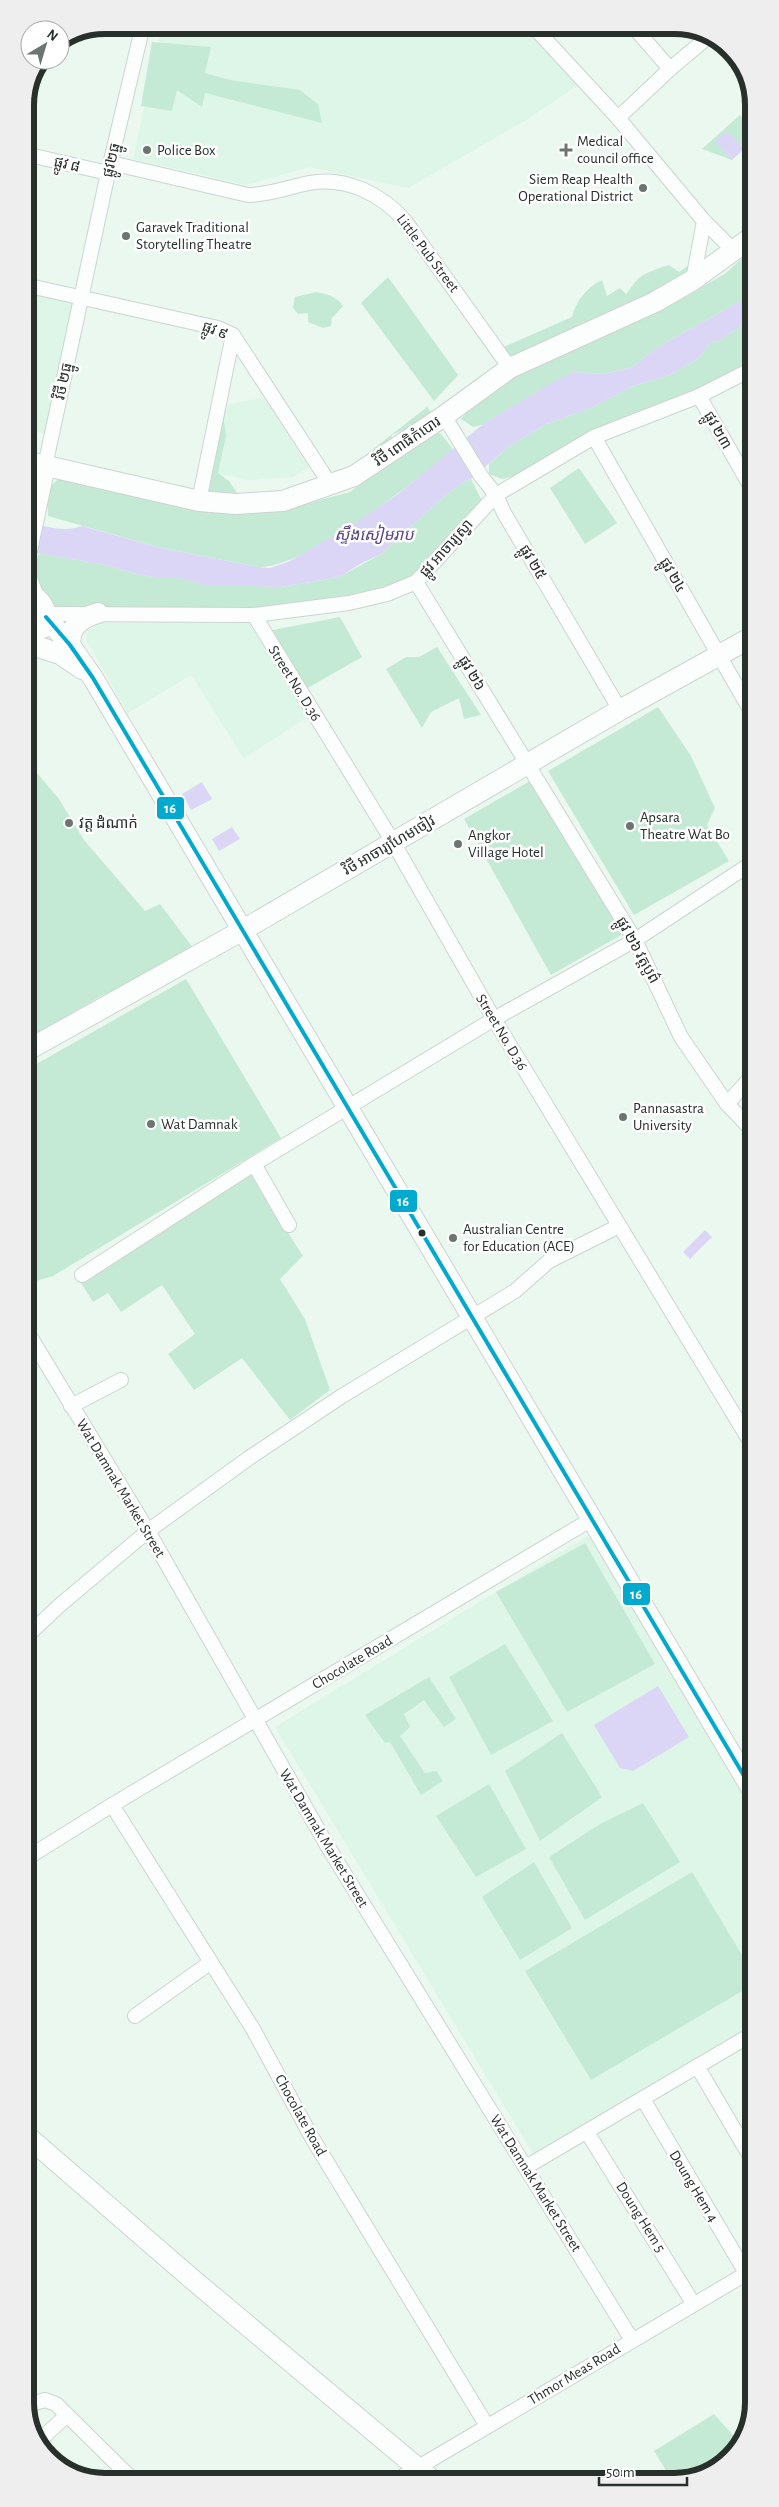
<svg xmlns="http://www.w3.org/2000/svg" width="779" height="2507" font-family="'Alegreya Sans','Noto Sans Khmer',sans-serif">
<rect width="100%" height="100%" fill="#eaf8f0"/>
<!-- built -->
<g fill="#ddf6e8">
<path d="M162,25H523L578,85L528,119L408,188L309,167L246,185L133,159Z"/>
<path d="M25,286L75,301L45,434L25,429Z"/>
<path d="M264,398L309,467L293,477L251,480L213,473L228,404Z"/>
<path d="M248,621L308,717L244,758L191,675L128,713L87,642L86,630L92,623Z"/>
<path d="M589,1535L753,1808L754,2029L535,2157L275,1727Z"/>
</g>
<!-- green -->
<g fill="#c4ead5">
<path d="M152,42L211,47L205,73L230,80L300,90L318,104L322,123L205,93L202,107L177,90L172,111L141,106Z"/>
<path d="M740,115L751,127V141L732,160L702,149Z"/>
<path d="M752,249V293L746,298L658,347L632,367L604,374L573,372L482,425L473,427L461,419L478,400L534,364L689,295L726,273Z"/>
<path d="M697,260L692,280L509,366L499,349L572,317C576,301 587,287 602,280L607,296L620,288L626,294C631,289 634,282 639,278C647,272 659,268 669,265L679,272Z"/>
<path d="M388,277L458,375L434,401L361,303Z"/>
<path d="M316,292C328,294 336,296 343,306L332,318L331,326L323,328L308,322V313L298,314L293,308L295,297Z"/>
<path d="M752,318V365L525,473L502,479L489,474V464L511,445L546,424L591,408L633,386L669,375L698,359L711,342L719,341Z"/>
<path d="M221,404H227L224,420L226,436L218,473L229,481L237,493L220,498L202,497Z"/>
<path d="M427,407L434,416L392,435L391,441L376,451L373,449Z"/>
<path d="M440,433L454,450C413,482 308,568 258,567L161,548L48,516V508L39,506L45,493L58,479L257,512L305,504L350,492L420,439Z"/>
<path d="M579,468L617,523L585,544L550,488Z"/>
<path d="M471,479L482,501L420,574L368,596L276,607L55,610L31,576L39,553L106,565L137,574L154,577H176L204,584L281,587L329,579L343,575L381,554L448,493L465,481Z"/>
<path d="M340,617L362,657L304,690L268,631Z"/>
<path d="M437,647L481,715L464,719L459,698L431,712L422,728L386,669L406,657H419Z"/>
<path d="M658,707L691,756L715,808L707,825L729,861L634,915L548,771Z"/>
<path d="M26,760L59,799L84,840L145,911L160,904L197,953L101,996L26,1040Z"/>
<path d="M530,781L623,934L551,975L464,819Z"/>
<path d="M186,979L281,1138L53,1276L26,1284V1070Z"/>
<path d="M250,1173L303,1256L280,1279L305,1319L330,1390L290,1420L242,1358L194,1390L168,1354L195,1334L162,1285L121,1312L108,1293L93,1302L81,1283Z"/>
<path d="M585,1543L655,1664L567,1712L496,1592Z"/>
<path d="M505,1644L553,1721L491,1755L449,1677Z"/>
<path d="M429,1677L456,1719L444,1727L424,1700L404,1714L410,1727L400,1736L425,1773L436,1771L443,1781L421,1795L390,1742L385,1743L365,1715Z"/>
<path d="M562,1733L602,1797L540,1841L505,1771Z"/>
<path d="M489,1784L526,1849L476,1877L436,1816Z"/>
<path d="M643,1803L680,1862L585,1920L549,1857L600,1824Z"/>
<path d="M534,1862L572,1928L520,1960L482,1897Z"/>
<path d="M692,1872L754,1975V1984L591,2080L525,1971Z"/>
<path d="M714,2414L740,2443L737,2451L695,2479H671L654,2451Z"/>
</g>
<!-- water -->
<g fill="#dbd6f6">
<path d="M727,131L744,149L732,160L715,141Z"/>
<path d="M752,293V318L719,341L711,342L698,359L669,375L633,386L591,408L546,424L511,445L471,479L465,481L448,493L381,554L360,564L343,575L329,579L281,587L205,585L176,577H154L137,574L106,565L26,551L25,521C44,526 63,533 82,526L161,548L258,567L270,568L288,562L349,527L398,494L482,425L553,382L573,372L604,374L632,367L658,347L746,298Z"/>
<path d="M202,782L212,799L191,810L182,794Z"/>
<path d="M232,827L240,839L219,851L212,839Z"/>
<path d="M705,1230L712,1237L690,1259L683,1252Z"/>
<path d="M658,1686L689,1737L633,1771L620,1768L594,1725Z"/>
</g>
<g fill="none" stroke-linecap="round" stroke-linejoin="round">
<!-- street casing -->
<g stroke="#ccd5d0" stroke-width="16">
<g id="street">
<path d="M532,25L618,118L704,221L734,251"/>
<path d="M632,25L670,69"/>
<path d="M618,118L670,69L708,37"/>
<path d="M25,154L108,173"/>
<path d="M111,163L248,195C269,195 289,187 309,183C345,176 382,194 405,221L510,368"/>
<path d="M693,280L704,221"/>
<path d="M25,285L218,328L233,335L330,484"/>
<path d="M699,396L752,489"/>
<path d="M444,416L481,476L496,495L504,513L620,710"/>
<path d="M594,437L752,713"/>
<path d="M45,466L108,173L143,25"/>
<path d="M199,501L233,335"/>
<path d="M416,582L635,940L681,1037L727,1104L753,1131"/>
<path d="M46,614L254,615L349,603L387,594L416,582L496,495L594,437L699,396L752,369"/>
<path d="M254,615L393,842L494,1019L753,1446"/>
<path d="M727,1104L752,1076"/>
<path d="M254,1164L289,1225"/>
<path d="M82,1275L254,1164L494,1019L635,940L752,863"/>
<path d="M26,1330L148,1531L328,1847L632,2340"/>
<path d="M71,1406L121,1380"/>
<path d="M27,1636L60,1605L148,1531L249,1458L342,1396L515,1291L549,1261L619,1226"/>
<path d="M112,1805L253,2029L311,2136L487,2426"/>
<path d="M27,1858L112,1805L592,1519"/>
<path d="M135,2016L211,1962"/>
<path d="M697,2066L754,2163"/>
<path d="M643,2099L746,2273"/>
<path d="M587,2132L693,2303"/>
<path d="M526,2167L754,2033"/>
<path d="M28,2405L45,2400L56,2404L135,2482"/>
<path d="M39,2441L67,2415"/>
<path d="M395,2481L754,2269"/>
</g>
</g>
<!-- secondary casing -->
<g stroke="#ccd5d0" stroke-width="22">
<g id="secondary">
<path d="M25,461L199,501L236,504L283,501L354,476L444,416L510,368L655,302L693,280L752,237"/>
<path d="M26,555L45,466"/>
<path d="M26,576L33,595"/>
<path d="M26,593C42,598 50,612 43,628"/>
<path d="M46,617L70,645L93,678L753,1791"/>
<path d="M26,643L60,654L82,669"/>
<path d="M70,645C70,625 81,618 98,613"/>
<path d="M26,1051L243,930L620,710L752,637"/>
<path d="M27,2136L192,2279L432,2480"/>
</g>
</g>
<!-- street -->
<use href="#street" stroke="#fcfefd" stroke-width="14"/>
<!-- secondary -->
<use href="#secondary" stroke="#fcfefd" stroke-width="20"/>
<!-- bus-1 casing -->
<g stroke="#fff" stroke-width="8">
<path id="bus-1" d="M46,617L70,645L93,678L753,1791"/>
</g>
<!-- bus-1 -->
<use href="#bus-1" stroke="#00a9ce" stroke-width="4"/>
</g>
<!-- markers -->
<g fill="#6b7670" stroke="#fff" stroke-width="2">
<circle cx="147" cy="150" r="5"/>
<path d="M563.5 142.5h5v5h5v5h-5v5h-5v-5h-5v-5h5z"/>
<circle cx="643" cy="188" r="5"/>
<circle cx="126" cy="236" r="5"/>
<circle cx="69" cy="823" r="5"/>
<circle cx="630" cy="826" r="5"/>
<circle cx="458" cy="844" r="5"/>
<circle cx="623" cy="1117" r="5"/>
<circle cx="151" cy="1124" r="5"/>
<circle cx="453" cy="1238" r="5"/>
</g>
<circle fill="#27302b" stroke="#fff" stroke-width="2" cx="422" cy="1233" r="4.5"/>
<g text-anchor="middle" stroke-width="5" stroke-linejoin="round" paint-order="stroke">
<!-- poi labels -->
<g font-size="15" fill="#27302b" stroke="#fff" text-anchor="start">
<text x="577" y="146">Medical<tspan x="577" dy="17">council office</tspan></text>
<text x="157" y="155">Police Box</text>
<text x="633" y="184" text-anchor="end">Siem Reap Health<tspan x="633" dy="17">Operational District</tspan></text>
<text x="136" y="232">Garavek Traditional<tspan x="136" dy="17">Storytelling Theatre</tspan></text>
<text x="640" y="822">Apsara<tspan x="640" dy="17">Theatre Wat Bo</tspan></text>
<text x="79" y="828">វត្ត ដំំណាក់</text>
<text x="468" y="840">Angkor<tspan x="468" dy="17">Village Hotel</tspan></text>
<text x="633" y="1113">Pannasastra<tspan x="633" dy="17">University</tspan></text>
<text x="161" y="1129">Wat Damnak</text>
<text x="463" y="1234">Australian Centre<tspan x="463" dy="17">for Education (ACE)</tspan></text>
</g>
<!-- street labels -->
<g font-size="15" fill="#27302b" stroke="#fff">
<text transform="translate(111 160) rotate(-77)" y="5">ផ្លូវ២ធ្នូ</text>
<text transform="translate(67 164) rotate(13)" y="5">ផ្លូវ ៨</text>
<text transform="translate(428 253) rotate(53)" y="5">Little Pub Street</text>
<text transform="translate(215 330) rotate(21)" y="5">ផ្លូវ ៩</text>
<text transform="translate(63 381) rotate(-78)" y="5">វិថី ២ធ្នូ</text>
<text transform="translate(718 430) rotate(60)" y="5">ផ្លូវ ២៣</text>
<text transform="translate(407 441) rotate(-34)" y="5">វិថី ពោធិកំបោរ</text>
<text transform="translate(446 548) rotate(-48)" y="5">ផ្លូវ អាចារ្យស្វា</text>
<text transform="translate(533 562) rotate(59)" y="5">ផ្លូវ ២៥</text>
<text transform="translate(673 575) rotate(60)" y="5">ផ្លូវ ២៤</text>
<text transform="translate(472 673) rotate(59)" y="5">ផ្លូវ ២៦</text>
<text transform="translate(295 683) rotate(58)" y="5">Street No. D.36</text>
<text transform="translate(389 845) rotate(-30)" y="5">វិថី អាចារ្យហែមចៀវ</text>
<text transform="translate(638 950) rotate(61)" y="5">ផ្លូវ ២៦ វត្តបូព៌</text>
<text transform="translate(502 1032) rotate(59)" y="5">Street No. D.36</text>
<text transform="translate(121 1488) rotate(59)" y="5">Wat Damnak Market Street</text>
<text transform="translate(352 1662) rotate(-31)" y="5">Chocolate Road</text>
<text transform="translate(324 1838) rotate(59)" y="5">Wat Damnak Market Street</text>
<text transform="translate(301 2115) rotate(61)" y="5">Chocolate Road</text>
<text transform="translate(536 2183) rotate(58)" y="5">Wat Damnak Market Street</text>
<text transform="translate(694 2186) rotate(59)" y="5">Doung Hem 4</text>
<text transform="translate(641 2217) rotate(58)" y="5">Doung Hem 5</text>
<text transform="translate(574 2374) rotate(-31)" y="5">Thmor Meas Road</text>
</g>
<!-- water labels -->
<g font-size="16" font-style="italic" fill="#5c448b" stroke="#fff">
<text x="374" y="540">ស្ទឹងសៀមរាប</text>
</g>
</g>
<!-- crop -->
<path d="M0 0H779V2507H0ZM105 34H674A71 71 0 0 1 745 105V2402A71 71 0 0 1 674 2473H105A71 71 0 0 1 34 2402V105A71 71 0 0 1 105 34Z" fill="#eee" fill-rule="evenodd"/>
<path fill="none" stroke="#27302b" stroke-width="6" d="M105 34H674A71 71 0 0 1 745 105V2402A71 71 0 0 1 674 2473H105A71 71 0 0 1 34 2402V105A71 71 0 0 1 105 34Z"/>
<g stroke="#fff" stroke-width="2">
<rect x="156" y="796" width="29" height="24" rx="5" fill="#00a9ce"/>
<rect x="389" y="1189" width="29" height="24" rx="5" fill="#00a9ce"/>
<rect x="622" y="1582" width="29" height="24" rx="5" fill="#00a9ce"/>
</g>
<g font-size="14" text-anchor="middle" font-weight="bold" fill="#fff">
<text x="170" y="813">16</text>
<text x="403" y="1206">16</text>
<text x="636" y="1599">16</text>
</g>
<!-- north arrow -->
<g transform="translate(45 45) rotate(38)"><circle r="24" fill="#ffffff" stroke="#a9acaa"/>
<path d="M0-4L9 19L0 12L-9 19Z" fill="#6b7670"/>
<text y="-8" font-size="14" font-weight="bold" text-anchor="middle" fill="#27302b">N</text>
</g>
<!-- scale -->
<path d="M599 2477v8h88v-8" fill="none" stroke="#27302b" stroke-width="2.5"/>
<text x="606" y="2477" font-size="15" fill="#27302b" stroke="#ffffff" stroke-width="4" paint-order="stroke">50 m</text>
</svg>
